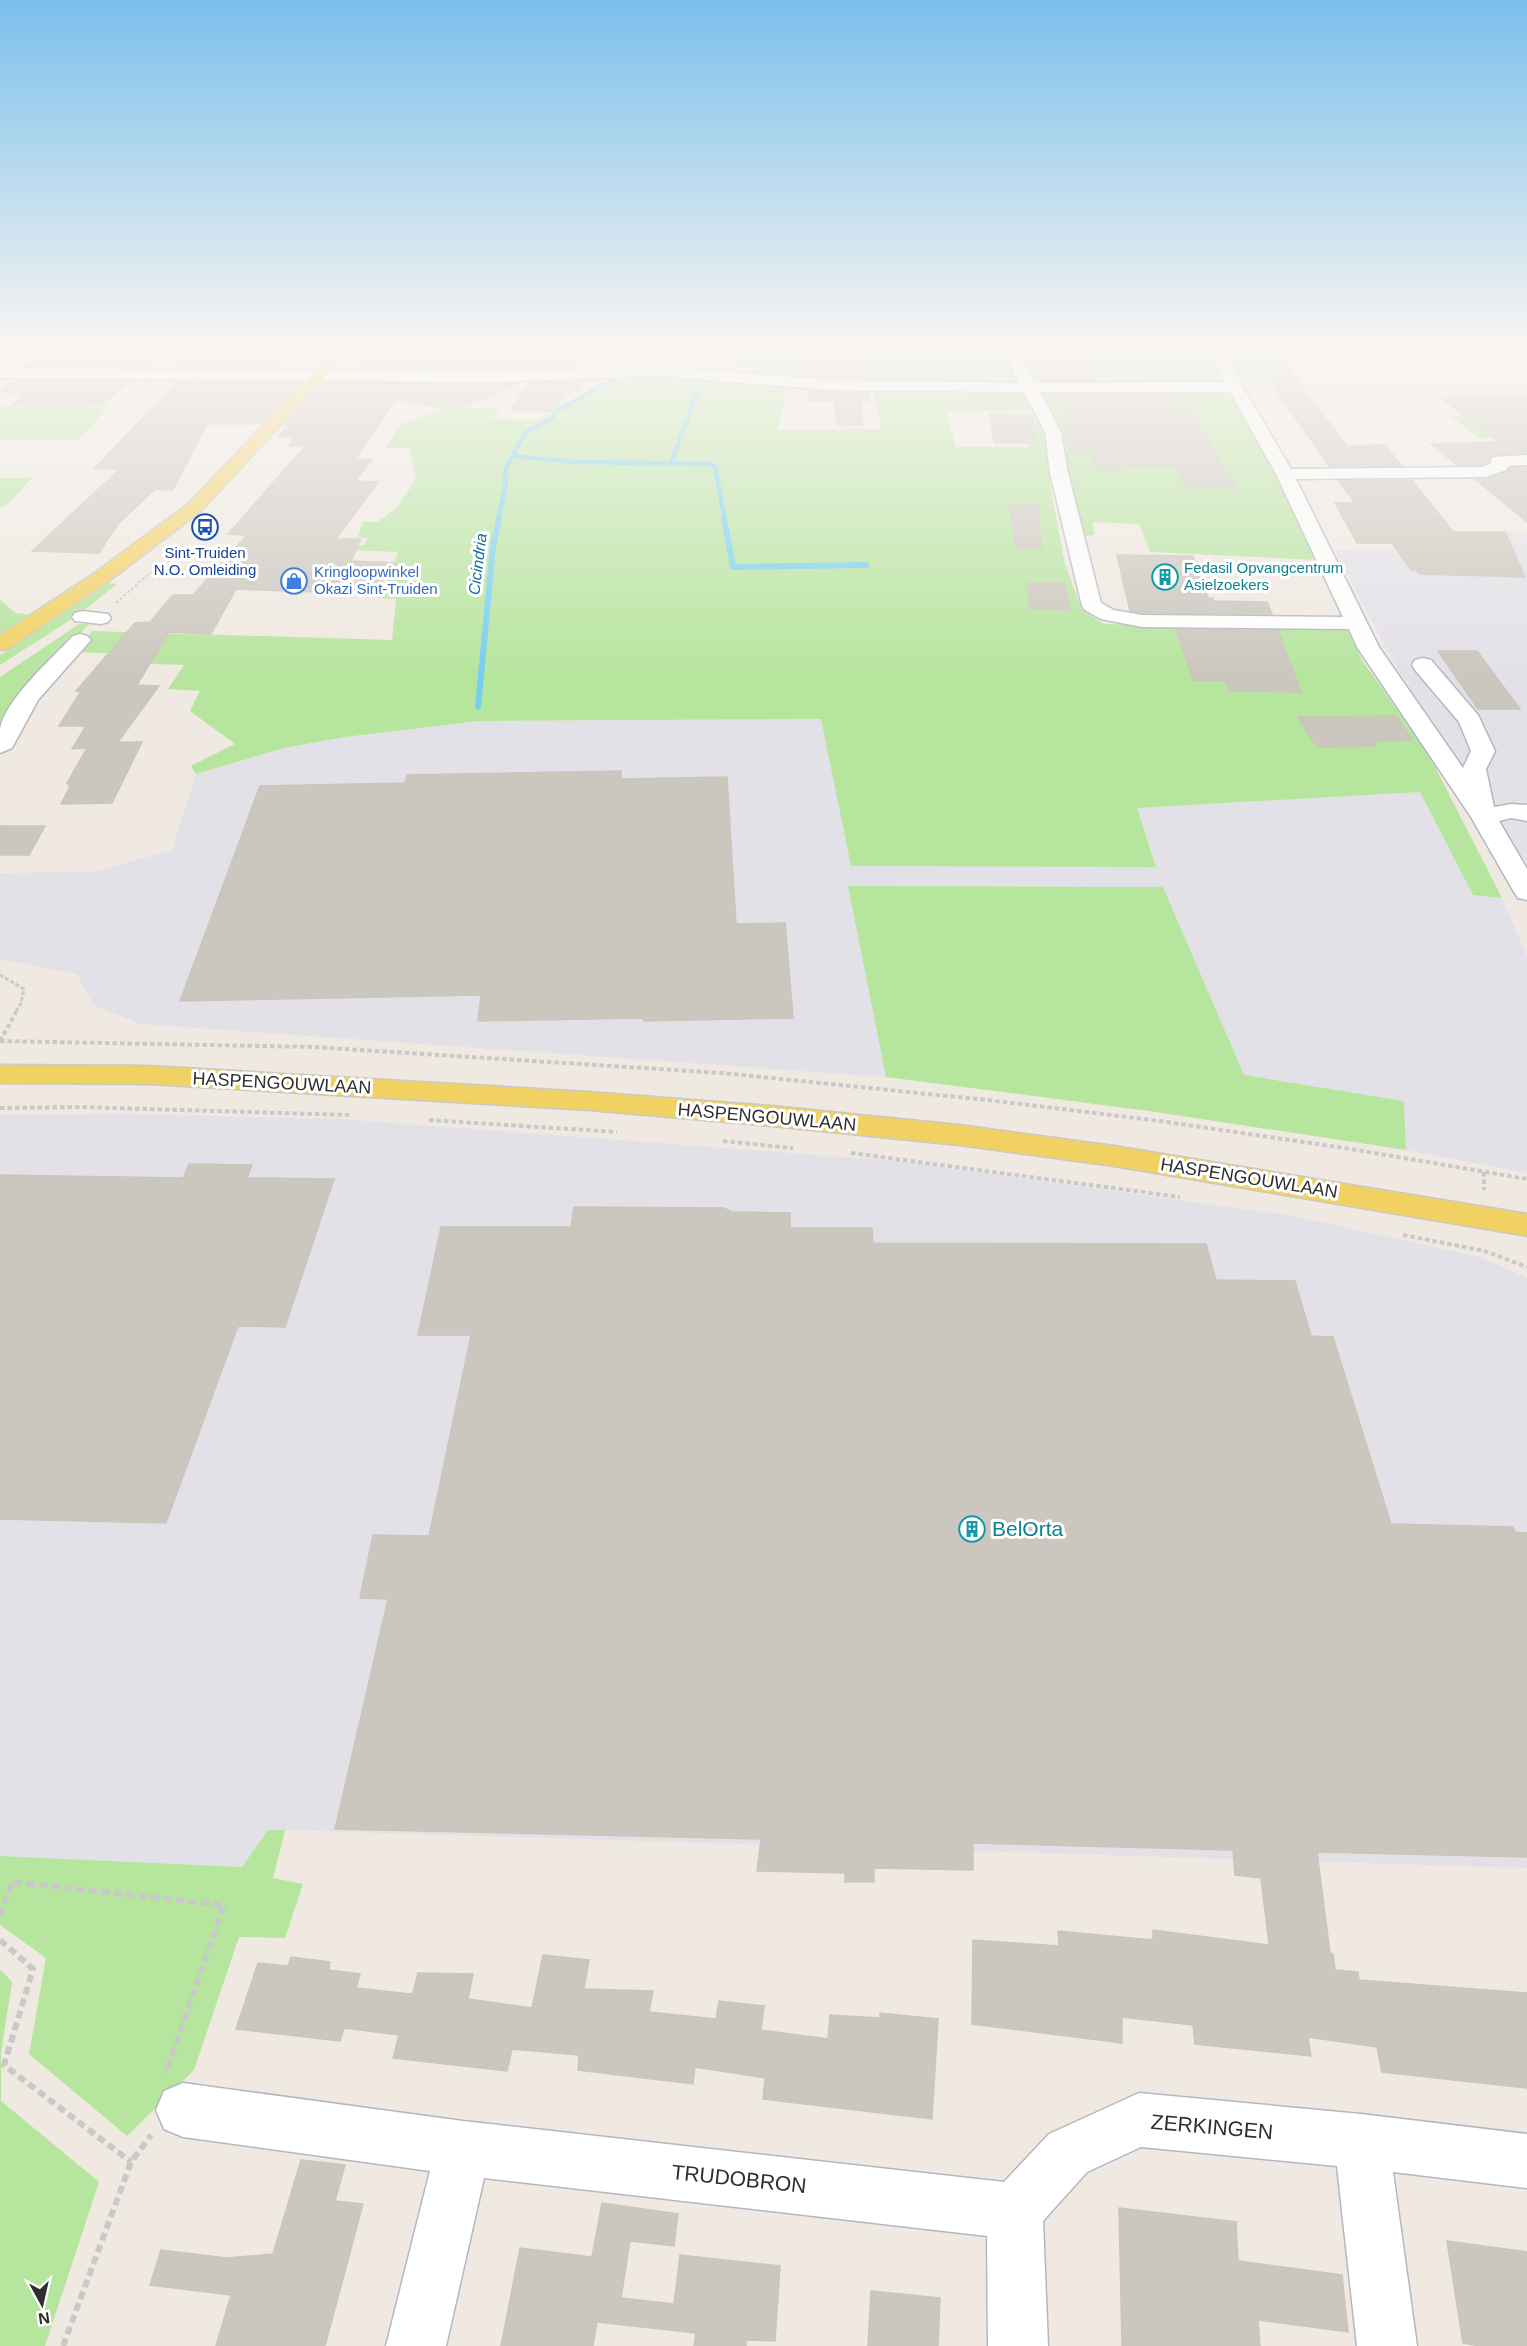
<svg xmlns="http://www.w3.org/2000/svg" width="1527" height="2346" font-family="Helvetica,sans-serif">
<rect width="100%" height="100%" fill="#efe9e1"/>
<!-- industrial -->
<g fill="#e3e1e8">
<path d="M0,347H43L34,356L225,354L213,370H0Z"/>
<path d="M1527,532V864L1400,673L1334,550L1451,549L1442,534Z"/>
<path d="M821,719L851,865L1156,866L1137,808L1420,792L1473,895L1502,898L1527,956V1173L1406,1150L1404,1101L1244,1075L1163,887L849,886L886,1077L141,1024L93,1005L77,974L0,959V873L93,872L172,850L196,774L230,764L284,748L345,737L479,721Z"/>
<path d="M125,1114L341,1119L897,1161L1293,1216L1480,1257L1527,1278V1868L285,1830H268L242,1867L0,1856V1115Z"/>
</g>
<!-- green -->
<g fill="#b6e59e">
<path d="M751,347H1002L1022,385L875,384L741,375L754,368L730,364Z"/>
<path d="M1014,347H1285L1290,377L1218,376L1219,381L1033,384Z"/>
<path d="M634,374L787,384L778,430L881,429L873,389H1026L1036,410L946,412L956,447H1029L1026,424L1043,423L1046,434L1051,490L1065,564L1082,610L1104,624L1347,629L1362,660L1430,757L1502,898L1473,895L1420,792L1137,808L1156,867L851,866L821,719L479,721L345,737L284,748L196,774L191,766L235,744L190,711L200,691L168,689L184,665L125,663L128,654L75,652L92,631L392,640L396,599L378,598L392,572L398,552L351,550L354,545H364L368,538L358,537L363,522H377L397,508L416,479L410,448H386L400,425L412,420L445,409L460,411L468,408L499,409L493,419L541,420L615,376Z"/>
<path d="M1224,386L1271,463L1319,560L1150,552L1139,524L1093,522L1094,535L1081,536L1038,389Z"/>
<path d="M0,407H108L79,440H0Z"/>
<path d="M1492,412L1527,438H1479L1451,416Z"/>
<path d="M0,478H32L8,504L0,507Z"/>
<path d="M101,582L117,584L78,615L0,665V655L13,647L18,637Z"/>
<path d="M0,600L16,613L33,615L0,635Z"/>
<path d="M79,624H89L21,699L0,737V677Z"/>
<path d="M848,886L1163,887L1244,1075L1404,1101L1406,1150L1149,1111L886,1077Z"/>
<path d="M268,1830H285L273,1878L303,1884L285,1938L239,1937L194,2070L127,2136L29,2054L46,1958L0,1925V1856L242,1867Z"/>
<path d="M0,1969L12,1982L1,2053V2101L99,2182L45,2346H0Z"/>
</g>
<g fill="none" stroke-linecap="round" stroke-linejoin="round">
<!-- stream-far1 -->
<g stroke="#75cff0" stroke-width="4.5">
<path d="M615,347L617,351"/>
<path d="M513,456L575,462L710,464L715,467L725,521"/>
<path d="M671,463L697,392"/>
<path d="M498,521L506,483L505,470L525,433L552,418L557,411L620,375"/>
</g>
<!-- stream -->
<g stroke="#75cff0" stroke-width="6">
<path d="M724,519L733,567L866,565"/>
<path d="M478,707L493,547L499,519"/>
</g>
</g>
<!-- building -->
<g fill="#cbc7bf" stroke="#cbc5ba" stroke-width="1.5">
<path d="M260,350H293L276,368L183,367L173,356L256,353Z"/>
<path d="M420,350L509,351L510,356L583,353L584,355L571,361L573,367L492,370L359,369L373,353L417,354Z"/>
<path d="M805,350H862L867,378L807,376Z"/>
<path d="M1030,351H1078L1091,380L1041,381Z"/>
<path d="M39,357H159L147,367L30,366Z"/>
<path d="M1288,369L1347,446L1385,445L1401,466H1329L1270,382Z"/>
<path d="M14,380L130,381L101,405L61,406L13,405L25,393L1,392Z"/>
<path d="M578,381L581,391L567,392L553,412L511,410L529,383Z"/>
<path d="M177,382L301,383L261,424H207L173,490L155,489L117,525L99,553L32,551L120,469H94Z"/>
<path d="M323,383H519L456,410L396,399L355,459L372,460L355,481L378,482L336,539H361L351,561L395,563L374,594L236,589L211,634L169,632L137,685L159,686L118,742H142L112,803L61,804L70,786L67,783L87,748L72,749L86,726H59L81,691H76L135,623L150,622L173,595H193L247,535L228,534L306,445L289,446L294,437H277L289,425H284Z"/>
<path d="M808,391L868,393L869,401H860L863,425H837L835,401H809Z"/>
<path d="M1058,394H1169L1180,411H1191L1237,489H1188L1175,466H1121L1122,470L1095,469L1092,453H1070Z"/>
<path d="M1488,396L1491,398L1527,397V453L1492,455L1488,462L1483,465H1457L1431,444L1498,442L1441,398Z"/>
<path d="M990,414L1033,415L1034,443H994Z"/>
<path d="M1527,467V522L1475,479H1487L1507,472L1510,468Z"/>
<path d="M1412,480L1453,532H1505L1525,577L1420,574L1416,570H1411L1392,543H1357L1335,503H1355L1339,481Z"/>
<path d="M1009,504H1038L1041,548H1016Z"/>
<path d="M1117,555L1193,556L1208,598H1213L1214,601L1267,602L1272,614L1142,613L1130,611Z"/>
<path d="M1028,583H1065L1070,610L1030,609Z"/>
<path d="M1176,630L1278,631L1301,692L1229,691L1226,681L1193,680Z"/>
<path d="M1438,651H1477L1520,709H1478Z"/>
<path d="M1396,716L1412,740L1373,741L1376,746L1317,747L1298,717Z"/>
<path d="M621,771V779L727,777L736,924L785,923L793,1018L644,1021V1018L478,1021L481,995L180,1001L260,786L405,783L407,775Z"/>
<path d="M0,826H45L29,855H0Z"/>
<path d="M189,1164L252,1165L247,1178L334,1179L285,1327L238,1326L166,1523L0,1519V1175L183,1178Z"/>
<path d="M574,1207L724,1208L732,1212L790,1213V1228H872L873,1243L1206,1244L1216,1280L1295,1281L1311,1336L1333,1337L1391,1524L1513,1527L1515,1532L1527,1533V1857L1317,1852L1330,1953L1333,1954L1335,1970L1358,1972L1359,1980L1527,1993V2088L1382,2072L1377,2047L1308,2037L1311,2056L1195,2044L1193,2025L1122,2017V2043L972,2024L973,1940L1059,1946L1058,1931L1153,1940V1930L1269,1945L1261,1878L1235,1875L1233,1850L973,1843V1870L874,1868V1882H845V1873L757,1871L761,1839L335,1829L388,1599L360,1598L373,1535L429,1536L471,1335H418L441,1227H571Z"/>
<path d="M543,1955L589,1960L584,1989L653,1991L649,2012L716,2019L719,2001L764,2006L761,2030L828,2039L830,2015L880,2018V2013L938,2019L932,2119L763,2099L765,2078L695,2067L693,2084L578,2070L579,2055L512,2049L507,2071L393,2058L399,2035L344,2028L340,2041L236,2029L258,1963L288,1966L291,1957L330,1962L329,1970L360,1974L356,1988L410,1994L413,1993L418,1973L473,1974L468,1999L532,2008Z"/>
<path d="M301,2160L345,2165L335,2201L363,2204L325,2346H216L231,2295L150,2285L161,2250L227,2258L273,2254Z"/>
<path d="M602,2203L678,2214L674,2246L630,2241L621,2298L674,2304L680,2255L780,2266L775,2341L746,2340V2346H694L696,2333L597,2322L593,2346H501L520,2248L592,2257Z"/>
<path d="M1119,2208L1236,2222L1238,2261L1342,2275L1348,2332L1258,2320L1260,2346H1122Z"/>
<path d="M1447,2241L1527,2252V2346H1481L1463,2343Z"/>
<path d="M871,2291L940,2298L938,2346H868Z"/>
</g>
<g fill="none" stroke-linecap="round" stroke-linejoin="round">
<!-- minor casing -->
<g stroke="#b4b7c1" stroke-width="3">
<g id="minor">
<path d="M1001,347H1015L1035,383L1225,382L1209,347H1223L1243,387L1291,469L1483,467L1490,464L1492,457L1527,455V465L1509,466L1506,470L1486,477L1296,479L1379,647L1463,768L1471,751L1459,722L1415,670L1412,665L1415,660L1423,658L1431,660L1478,715L1495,751L1486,769L1494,807L1511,804L1527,805V821L1511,818L1499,821L1527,869V900L1518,898L1514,892L1471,817L1357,647L1349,629L1142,627L1101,619L1085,610L1082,606L1050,473L1045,432L1024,392L828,390L661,376L492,382L0,378V368L492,372L661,366L828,380L1019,383ZM1040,392H1230L1276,474L1343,617L1142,615L1114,610L1101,603L1068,473L1061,432Z"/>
<path d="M82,611L108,614L111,618L108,622L101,624L75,621L72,617L75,613Z"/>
<path d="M80,634L87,636L91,640L38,700L12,748L0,753C0,745 0,737 0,729C4,701 53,657 73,636Z"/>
<path d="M183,2083L463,2121L1004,2182L1049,2134L1139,2093L1361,2114L1527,2134V2188L1393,2172L1417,2346H1357L1337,2166L1141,2147L1087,2172L1043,2221L1048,2346H988L987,2236L484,2178L446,2346H386L430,2171L183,2137L164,2129L156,2110L164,2091Z"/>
</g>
</g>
<!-- major casing -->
<g stroke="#c9c9c9" stroke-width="3">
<g id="major">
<path d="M338,347H353L201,511L110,580L8,649L0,650V635L96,572L189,503Z"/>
<path d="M0,1065L150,1066L589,1092L772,1106L959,1125L1114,1146L1527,1214V1236L1114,1166L959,1145L772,1126L589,1110L150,1084L0,1083Z"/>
</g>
</g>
<!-- path-far4 -->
<path stroke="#c9c9c9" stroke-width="1.5" stroke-dasharray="2 1.5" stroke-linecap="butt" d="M1259,347L1269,362L1276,382"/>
<!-- path-far3 -->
<path stroke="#c9c9c9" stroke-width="2" stroke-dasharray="3 2" stroke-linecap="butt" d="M116,603L151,572"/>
<!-- path-far2 -->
<path stroke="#c9c9c9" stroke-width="3" stroke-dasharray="4 2" stroke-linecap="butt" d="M0,975L24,989L21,1003L15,1013"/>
<!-- path-far1 -->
<g stroke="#c9c9c9" stroke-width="4" stroke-dasharray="4.5 3" stroke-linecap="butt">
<path d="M0,1041L16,1012"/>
<path d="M0,1041L314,1047L721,1073L988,1100L1160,1121L1351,1149L1527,1179"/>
<path d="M0,1108L79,1107L350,1115"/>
<path d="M429,1120L617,1132"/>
<path d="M723,1141L793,1148"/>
<path d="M851,1153L1180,1197"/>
<path d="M1484,1172V1190"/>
<path d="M1403,1235L1485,1251L1527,1267"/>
</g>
<!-- path -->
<g stroke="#c9c9c9" stroke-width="6" stroke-dasharray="8 4.5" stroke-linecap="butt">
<path d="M0,1915L12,1882L224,1905L166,2073"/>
<path d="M0,1940L33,1969L4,2065L131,2162"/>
<path d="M63,2346L131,2162L151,2135"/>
</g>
<!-- minor -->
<use href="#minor" fill="#fff" fill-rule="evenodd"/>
<!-- major -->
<use href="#major" fill="#f2d163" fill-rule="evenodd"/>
</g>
<!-- sky -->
<linearGradient id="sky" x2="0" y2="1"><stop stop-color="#7abfeb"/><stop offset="0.51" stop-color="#f8f5f2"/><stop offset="1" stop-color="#f8f5f2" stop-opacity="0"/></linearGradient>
<rect width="1527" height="676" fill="url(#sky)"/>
<!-- icons -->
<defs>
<g id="bus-ring" transform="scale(1.35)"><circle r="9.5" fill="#fff" stroke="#1a4fb4" stroke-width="1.5"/><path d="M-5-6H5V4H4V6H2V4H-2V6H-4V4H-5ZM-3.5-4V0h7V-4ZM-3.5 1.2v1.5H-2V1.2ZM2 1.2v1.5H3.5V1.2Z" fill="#1a4fb4"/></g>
<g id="building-ring" transform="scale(1.35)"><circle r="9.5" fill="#fff" stroke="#0f9aa8" stroke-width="1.5"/><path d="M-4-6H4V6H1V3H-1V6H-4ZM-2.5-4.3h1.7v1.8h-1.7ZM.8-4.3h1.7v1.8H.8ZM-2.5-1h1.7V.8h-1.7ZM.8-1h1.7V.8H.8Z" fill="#0f9aa8"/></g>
<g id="shop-ring" transform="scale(1.35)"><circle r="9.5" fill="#fff" stroke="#3f7fe0" stroke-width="1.5"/><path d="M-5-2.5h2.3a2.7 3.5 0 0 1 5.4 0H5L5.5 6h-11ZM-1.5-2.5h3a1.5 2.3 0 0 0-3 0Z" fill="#3f7fe0"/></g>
</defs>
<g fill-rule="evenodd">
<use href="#bus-ring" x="205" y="527"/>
<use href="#building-ring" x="1165" y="577"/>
<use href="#shop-ring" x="294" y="581"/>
<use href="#building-ring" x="972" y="1529"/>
</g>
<g text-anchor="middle" stroke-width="6" stroke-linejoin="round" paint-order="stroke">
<!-- far-transit labels -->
<g font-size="15" fill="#164399" stroke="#fff">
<text x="205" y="558">Sint-Truiden<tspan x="205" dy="17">N.O. Omleiding</tspan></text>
</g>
<!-- far-culture labels -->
<g font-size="15" fill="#0d838f" stroke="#fff" text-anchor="start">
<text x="1184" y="573">Fedasil Opvangcentrum<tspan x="1184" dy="17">Asielzoekers</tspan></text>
</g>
<!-- far-shop labels -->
<g font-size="15" fill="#366cbe" stroke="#fff" text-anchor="start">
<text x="314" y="577">Kringloopwinkel<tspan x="314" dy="17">Okazi Sint-Truiden</tspan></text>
</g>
<!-- far-water labels -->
<g font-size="16" font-style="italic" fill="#0d6fa3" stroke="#fff">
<text transform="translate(477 564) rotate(-83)" y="6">Cicindria</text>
</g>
<!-- street labels -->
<g font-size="18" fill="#2e2e2e" stroke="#fff">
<text transform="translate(282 1083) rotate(3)" y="6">HASPENGOUWLAAN</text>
<text transform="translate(767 1117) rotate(5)" y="6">HASPENGOUWLAAN</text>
<text transform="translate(1249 1178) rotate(9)" y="6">HASPENGOUWLAAN</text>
</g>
<!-- near-culture labels -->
<g font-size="21" fill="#0d838f" stroke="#fff" text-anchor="start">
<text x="992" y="1536">BelOrta</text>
</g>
<!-- near-street labels -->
<g font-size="21" fill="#2e2e2e" stroke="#fff">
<text transform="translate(1212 2127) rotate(5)" y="7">ZERKINGEN</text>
<text transform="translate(739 2179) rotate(6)" y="7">TRUDOBRON</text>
</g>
</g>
<!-- north arrow -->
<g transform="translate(42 2304) rotate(172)" stroke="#ffffff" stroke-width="4.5" paint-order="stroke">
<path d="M0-4.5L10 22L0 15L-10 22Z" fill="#2e2e2e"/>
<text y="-9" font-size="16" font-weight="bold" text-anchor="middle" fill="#2e2e2e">N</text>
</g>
</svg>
